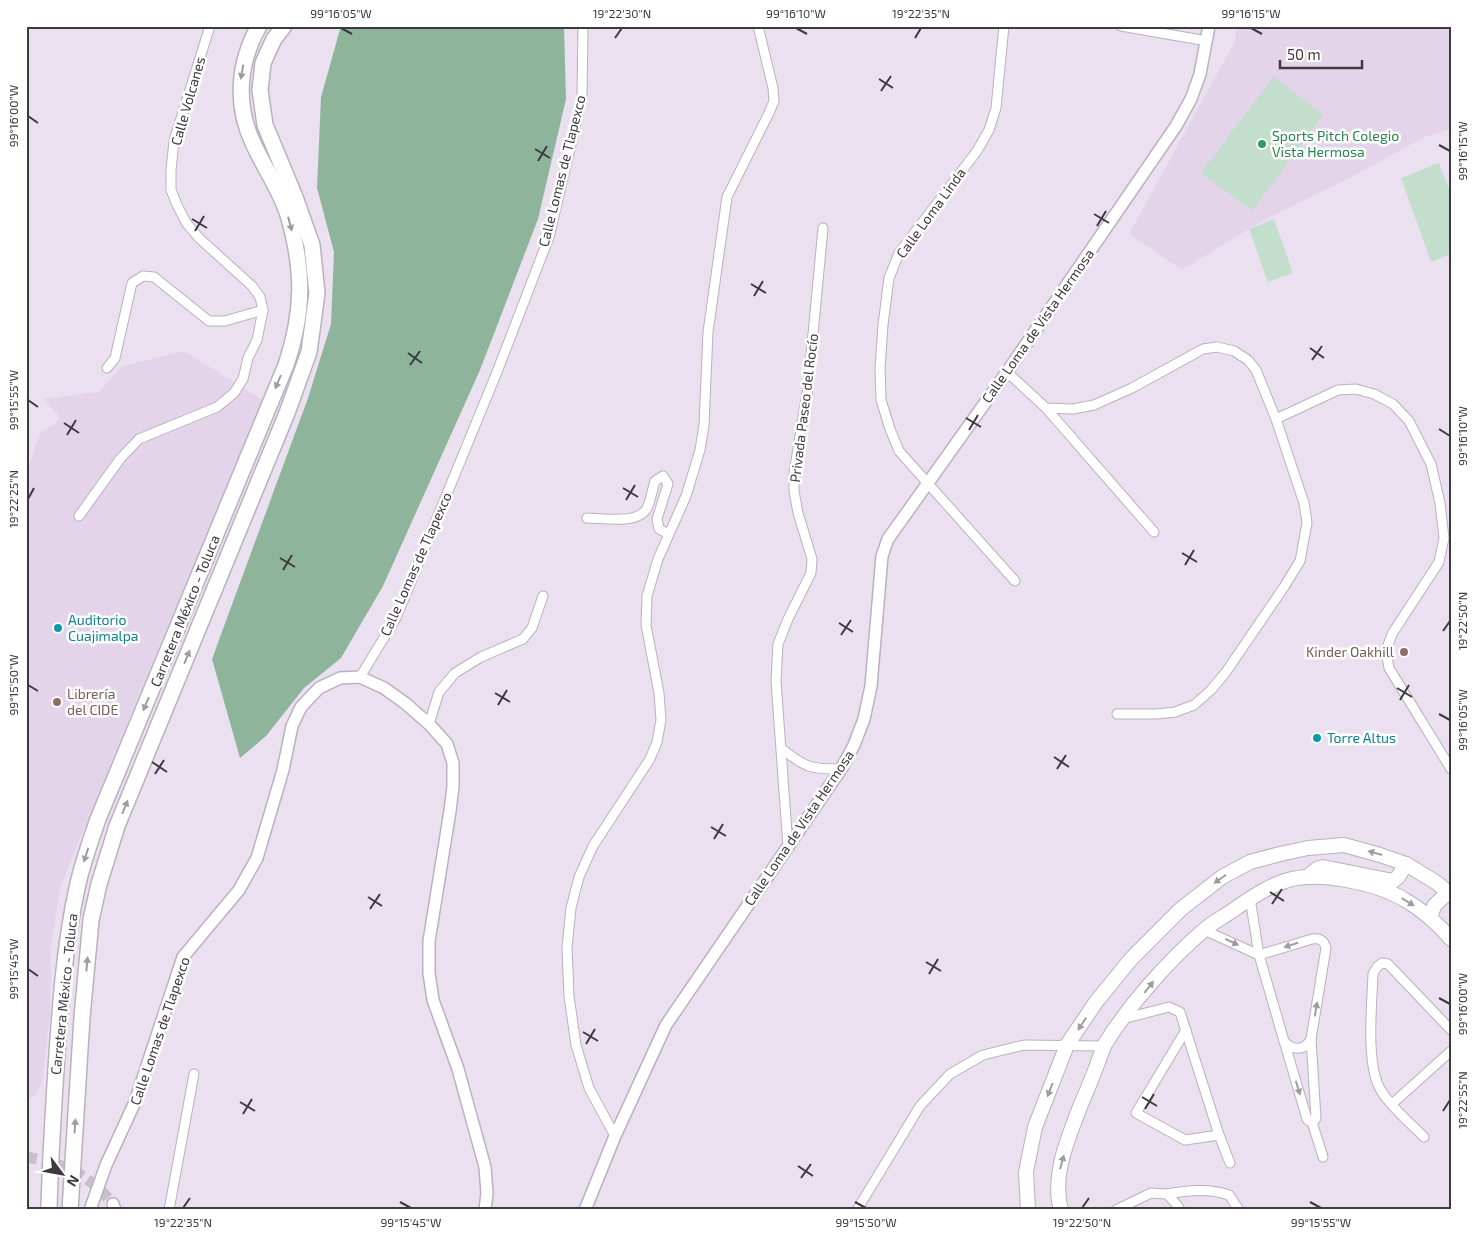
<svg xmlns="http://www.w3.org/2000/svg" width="1477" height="1236" font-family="'Exo 2',sans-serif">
<rect width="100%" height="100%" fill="#ebe0f0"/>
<!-- built -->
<g fill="#e4d4ea">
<path d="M1236,26H1451V129L1424,137L1354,176L1262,221L1182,270L1129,234L1235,41Z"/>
<path d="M184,351L263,400L138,697L60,888L51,945L50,1014L42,1083L35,1096L26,1100V470L28,469L40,433L55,424L60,417L43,399L99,392L122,366Z"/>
</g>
<!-- green -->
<g fill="#c3decc">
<path d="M1274,76L1323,115L1252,211L1201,173Z"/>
<path d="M1439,163L1451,194V254L1431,262L1401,178Z"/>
<path d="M1274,219L1293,273L1268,282L1249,229Z"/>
</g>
<!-- forest -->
<path fill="#8eb59b" d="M341,26H564L566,99L538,219L480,370L383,586L341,658L304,688L266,736L240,758L212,659L308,398L331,324L334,252L317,188L321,97Z"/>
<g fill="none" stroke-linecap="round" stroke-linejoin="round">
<!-- tertiary-tunnel -->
<path stroke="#c8bfcd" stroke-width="11" stroke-dasharray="11 5.5" stroke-linecap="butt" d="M26,1157C52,1161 77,1169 97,1187C103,1191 108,1199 113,1204"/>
<!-- minor casing -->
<g stroke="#bbb0bf" stroke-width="11">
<g id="minor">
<path d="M1004,26L996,108L989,130L977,151L899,253L889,278L883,325L880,368L881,400L890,429L899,451L1015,581"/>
<path d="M1121,26L1207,41"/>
<path d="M107,368L115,358L132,283L143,276L154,277L209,321H225L263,310"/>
<path d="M1007,372L1046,408L1073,409L1094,405L1132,388L1203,349L1217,347L1234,351L1248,360L1256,370L1276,419L1304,503L1307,523L1300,561L1284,587L1226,672L1211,690L1194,705L1175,712L1157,714H1117"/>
<path d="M1046,408L1154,532"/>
<path d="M1276,419L1338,390L1356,389L1374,394L1393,404L1409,421L1431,464L1440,503L1444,538L1439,562L1392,634L1386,651L1389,668L1451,769"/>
<path d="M79,516L120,459L139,439L217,407L234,393L243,379L248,358L257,340L263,310L260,297L252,286L199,238L187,224L177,205L171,190V170L174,141L210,26"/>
<path d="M587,518C604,518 638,525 647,508C651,500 652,490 655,481L663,476L668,484L657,519L659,529L669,534"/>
<path d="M360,677L396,618L497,372L549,237L582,98L583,26"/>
<path d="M429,724L439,692L455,673L481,657L523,639L532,628L543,596"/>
<path d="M782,749C806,768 811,769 841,769"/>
<path d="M788,847L776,681L778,644L788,619L811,573L812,559L798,513L794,491V473L808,387L823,228"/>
<path d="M1204,930L1259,955L1312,939C1320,938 1324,940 1326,948L1311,1039C1305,1051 1292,1051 1284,1041L1259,955L1250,898"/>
<path d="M1122,1019L1169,1007L1180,1012L1219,1135L1230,1163"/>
<path d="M1186,1030L1136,1113L1185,1140L1219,1135"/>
<path d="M1284,1041L1307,1119L1309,1121L1315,1120L1316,1118L1311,1039"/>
<path d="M1392,1104L1451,1051"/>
<path d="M1312,1122L1323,1157"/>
<path d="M615,1136L589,1088L576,1045L569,996L567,948L571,908L579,877L593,846L650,759L657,742L661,720L659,693L646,625L647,596L658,559L686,496L700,450L704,425L708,332L727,197L769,113L774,101L773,88L758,26"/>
<path d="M1424,1137C1410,1123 1393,1109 1382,1092C1365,1068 1372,1004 1373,974L1377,967L1382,963L1388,964L1451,1030"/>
<path d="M1167,1194C1187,1190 1210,1188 1229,1195L1239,1210"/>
<path d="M169,1210L194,1074"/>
<path d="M857,1210L920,1106L950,1074L983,1055L1024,1045L1104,1046"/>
<path d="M1116,1210L1151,1193L1167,1194L1177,1205L1180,1210"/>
</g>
</g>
<!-- tertiary casing -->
<g stroke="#bbb0bf" stroke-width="14">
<g id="tertiary">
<path d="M113,1204L115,1210"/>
<path d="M90,1210L106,1165L135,1102L183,957L239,890L257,858L283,770L292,726L301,707L319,688L340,678L360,677L384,688L405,703L429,724L447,744L453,763V786L450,811L429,941V973L433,1000L458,1069L485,1167L487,1193L485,1210"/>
<path d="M585,1210L615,1136L666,1025L841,769L854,745L864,719L871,686L882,556L888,539L1007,372L1176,126L1191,99L1200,74L1209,26"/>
</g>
</g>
<!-- secondary casing -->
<g stroke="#bbb0bf" stroke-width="16">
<g id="secondary">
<path d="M1307,877L1317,869L1323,867L1393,881L1398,877L1406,864"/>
<path d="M1430,918L1434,906L1448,892"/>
<path d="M1028,1210L1026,1172L1035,1127L1067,1045L1096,1002L1131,959L1181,909L1222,877L1250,862L1280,854L1308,848L1344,845L1380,855L1406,864L1437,883L1451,895"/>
<path d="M1061,1210C1051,1174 1069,1137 1081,1104C1087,1091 1092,1078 1097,1065C1099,1059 1102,1051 1105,1044C1129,1005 1169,960 1204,930C1212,923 1223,917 1232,911C1249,899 1268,886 1288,880C1320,871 1377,883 1405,900C1423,910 1438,924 1451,939"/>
</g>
</g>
<!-- primary casing -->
<g stroke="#bbb0bf" stroke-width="18">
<g id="primary">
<path d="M49,1210C50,1163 53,1116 56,1069C60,1008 64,948 77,888C82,864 90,842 98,819L286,365C304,311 304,270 288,215C280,189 264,168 253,143C235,105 238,63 259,26"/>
<path d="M70,1210L82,1017L91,920L99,884L117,826L287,413L309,352L317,293L312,245L295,197L265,125L260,90L263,63L274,39L284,26"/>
</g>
</g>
<!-- minor -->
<use href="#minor" stroke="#fff" stroke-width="9"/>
<!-- tertiary -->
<use href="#tertiary" stroke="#fff" stroke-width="11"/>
<!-- secondary -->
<use href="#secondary" stroke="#fff" stroke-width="14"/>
<!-- primary -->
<use href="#primary" stroke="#fff" stroke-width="15"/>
</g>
<!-- one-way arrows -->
<defs><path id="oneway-solid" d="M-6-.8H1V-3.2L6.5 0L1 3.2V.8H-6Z" transform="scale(1.25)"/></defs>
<g fill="#9e9c9f">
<use href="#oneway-solid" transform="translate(242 72) rotate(100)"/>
<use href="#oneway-solid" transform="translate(290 224) rotate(75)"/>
<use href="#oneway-solid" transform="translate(278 382) rotate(113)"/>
<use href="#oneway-solid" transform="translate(187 657) rotate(-68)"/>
<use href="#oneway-solid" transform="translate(146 704) rotate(113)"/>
<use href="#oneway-solid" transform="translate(125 807) rotate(-68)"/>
<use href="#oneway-solid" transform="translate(1375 853) rotate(-164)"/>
<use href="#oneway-solid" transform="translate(86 855) rotate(108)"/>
<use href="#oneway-solid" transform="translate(1220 879) rotate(145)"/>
<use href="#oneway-solid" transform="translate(1408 902) rotate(32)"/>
<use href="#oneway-solid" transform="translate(1232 942) rotate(25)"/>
<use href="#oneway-solid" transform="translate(1291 945) rotate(163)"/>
<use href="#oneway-solid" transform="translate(87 964) rotate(-85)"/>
<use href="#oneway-solid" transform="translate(1149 987) rotate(-52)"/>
<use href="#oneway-solid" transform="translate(1316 1009) rotate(-81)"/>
<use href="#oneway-solid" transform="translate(1082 1024) rotate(124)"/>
<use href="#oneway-solid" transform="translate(1298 1088) rotate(73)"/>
<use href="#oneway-solid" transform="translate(1050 1090) rotate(111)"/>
<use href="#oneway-solid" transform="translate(75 1126) rotate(-86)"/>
<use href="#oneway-solid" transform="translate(1062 1162) rotate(-75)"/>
</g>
<!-- ticks -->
<path fill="none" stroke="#3d393f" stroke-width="2" d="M341,28L352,34M796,28L807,34M1251,28L1262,34M615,38L622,28M915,38L921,28M879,79L893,88M881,91L891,76M28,116L38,123M1439,145L1450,151M535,149L550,158M538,161L547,146M1094,214L1109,223M192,219L207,228M1097,226L1106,211M195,231L204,216M751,284L766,293M754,296L763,281M1310,348L1324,358M408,353L422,363M1312,360L1322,346M410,365L420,351M28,400L38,407M966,418L981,427M64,423L79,433M1439,429L1450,436M969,430L978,415M67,435L76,420M623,488L638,497M28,499L34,488M626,500L635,485M1182,553L1197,562M280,558L295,567M1185,565L1194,550M283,570L292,555M839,623L853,632M1443,631L1450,621M841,635L851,620M28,685L38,691M1397,688L1412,697M495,693L510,702M1400,700L1409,685M498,705L507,690M1439,714L1450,720M1054,757L1069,767M152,762L167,772M1057,769L1066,755M155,774L164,760M711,827L726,836M714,839L723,824M1270,892L1284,901M368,897L382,906M1272,904L1282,889M370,909L380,894M926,962L941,971M28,969L38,976M929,974L938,959M1439,998L1450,1004M583,1032L598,1041M586,1044L595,1029M1142,1097L1157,1106M240,1102L255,1111M1145,1109L1154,1094M1443,1111L1450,1100M243,1114L252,1099M798,1166L813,1176M801,1178L811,1164M400,1202L411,1208M855,1202L866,1208M1310,1202L1321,1208M183,1208L190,1198M1082,1208L1089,1198"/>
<!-- markers -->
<circle fill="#2e9e5b" stroke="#fff" stroke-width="2" cx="1262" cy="144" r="5"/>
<g fill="#0f9aa8" stroke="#fff" stroke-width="2">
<circle cx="58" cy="628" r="5"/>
<circle cx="1317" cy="738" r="5"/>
</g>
<g fill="#8d6e63" stroke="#fff" stroke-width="2">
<circle cx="1404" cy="652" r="5"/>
<circle cx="57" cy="702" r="5"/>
</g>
<g text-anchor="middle" stroke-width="5" stroke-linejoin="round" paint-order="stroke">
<!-- street labels -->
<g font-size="14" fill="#3d393f" stroke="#fff">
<text transform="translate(188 101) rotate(-74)" y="5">Calle Volcanes</text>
<text transform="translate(562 171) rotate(-76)" y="5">Calle Lomas de Tlapexco</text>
<text transform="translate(931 213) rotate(-54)" y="5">Calle Loma Linda</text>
<text transform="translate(1038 326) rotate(-55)" y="5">Calle Loma de Vista Hermosa</text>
<text transform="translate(804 408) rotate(-83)" y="5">Privada Paseo del Rocío</text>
<text transform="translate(416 564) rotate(-66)" y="5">Calle Lomas de Tlapexco</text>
<text transform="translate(185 611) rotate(-68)" y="5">Carretera México - Toluca</text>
<text transform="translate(799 828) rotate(-56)" y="5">Calle Loma de Vista Hermosa</text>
<text transform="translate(64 994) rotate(-84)" y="5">Carretera México - Toluca</text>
<text transform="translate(160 1031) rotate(-71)" y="5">Calle Lomas de Tlapexco</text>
</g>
<!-- leisure labels -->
<g font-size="14" fill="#27864d" stroke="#fff" text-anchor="start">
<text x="1272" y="141">Sports Pitch Colegio<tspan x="1272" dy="16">Vista Hermosa</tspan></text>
</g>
<!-- culture labels -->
<g font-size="14" fill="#0d838f" stroke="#fff" text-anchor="start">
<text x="68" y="625">Auditorio<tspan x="68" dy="16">Cuajimalpa</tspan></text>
<text x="1327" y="743">Torre Altus</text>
</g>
<!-- education labels -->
<g font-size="14" fill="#785e54" stroke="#fff" text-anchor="end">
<text x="1394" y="657">Kinder Oakhill</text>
<text x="67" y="699" text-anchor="start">Librería<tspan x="67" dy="16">del CIDE</tspan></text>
</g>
</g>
<!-- border -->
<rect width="1477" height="1236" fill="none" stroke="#ffffff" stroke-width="55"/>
<!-- north arrow -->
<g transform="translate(62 1174) rotate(122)" stroke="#ffffff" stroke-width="4" paint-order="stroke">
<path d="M0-4L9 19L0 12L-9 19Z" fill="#3d393f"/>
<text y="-8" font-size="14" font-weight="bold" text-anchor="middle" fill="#3d393f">N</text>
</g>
<!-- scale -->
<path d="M1280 60v8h82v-8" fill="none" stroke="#3d393f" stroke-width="2.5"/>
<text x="1287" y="60" font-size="15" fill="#3d393f" stroke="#ffffff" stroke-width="4" paint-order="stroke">50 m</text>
<rect x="28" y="28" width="1422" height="1180" fill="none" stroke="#3d393f" stroke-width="2"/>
<g font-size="12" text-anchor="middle" fill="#3d393f">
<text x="341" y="18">99°16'05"W</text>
<text x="622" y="18">19°22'30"N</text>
<text x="796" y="18">99°16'10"W</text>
<text x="921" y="18">19°22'35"N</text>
<text x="1251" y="18">99°16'15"W</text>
<text transform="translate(14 116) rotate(-90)" y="4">99°16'00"W</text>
<text transform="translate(1463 151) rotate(-90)" y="4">99°16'15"W</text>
<text transform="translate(14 400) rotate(-90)" y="4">99°15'55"W</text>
<text transform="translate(1463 436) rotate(-90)" y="4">99°16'10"W</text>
<text transform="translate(14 499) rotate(-90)" y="4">19°22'25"N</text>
<text transform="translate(1463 621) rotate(-90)" y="4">19°22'50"N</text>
<text transform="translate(14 685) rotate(-90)" y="4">99°15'50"W</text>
<text transform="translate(1463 720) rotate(-90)" y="4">99°16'05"W</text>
<text transform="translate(14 969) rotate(-90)" y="4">99°15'45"W</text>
<text transform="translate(1463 1004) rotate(-90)" y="4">99°16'00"W</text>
<text transform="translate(1463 1100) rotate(-90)" y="4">19°22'55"N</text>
<text x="183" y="1227">19°22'35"N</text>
<text x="411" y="1227">99°15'45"W</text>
<text x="866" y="1227">99°15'50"W</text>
<text x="1082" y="1227">19°22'50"N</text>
<text x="1321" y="1227">99°15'55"W</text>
</g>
</svg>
